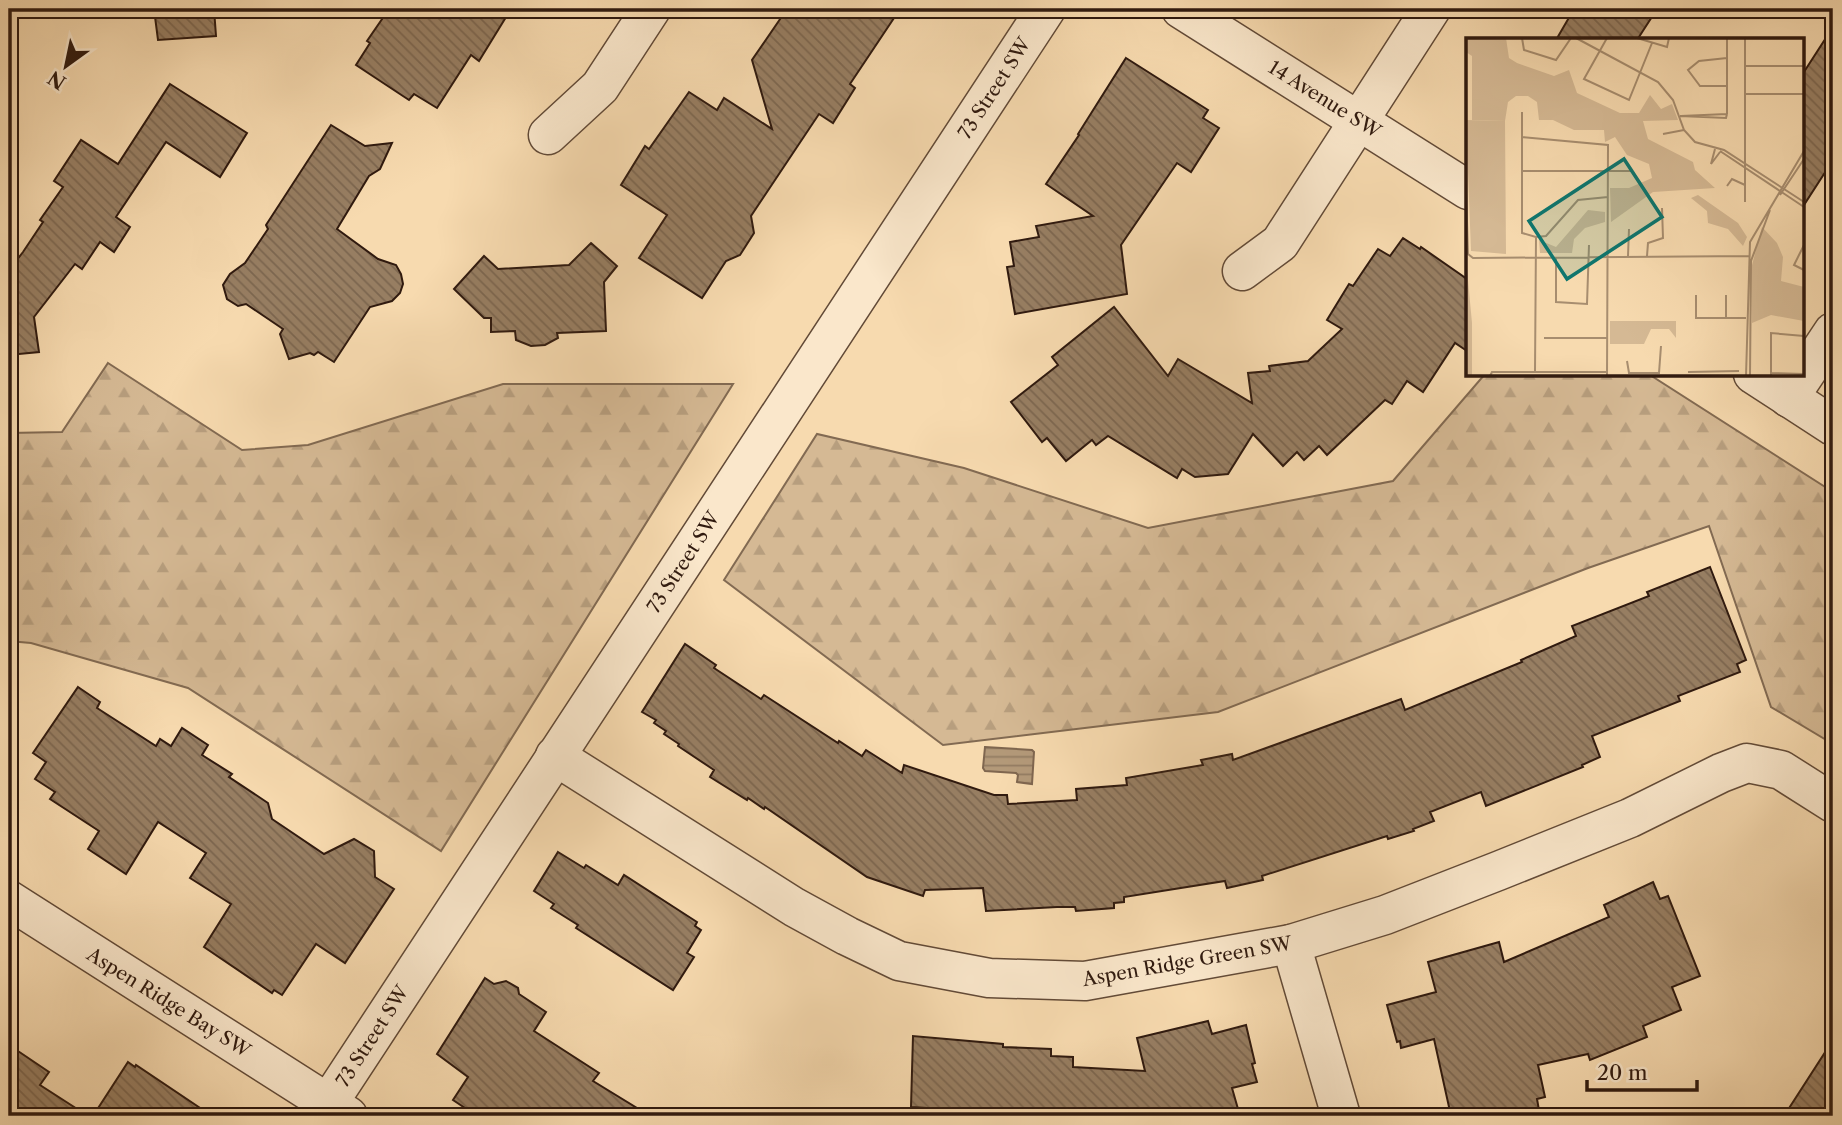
<svg xmlns="http://www.w3.org/2000/svg" width="1842" height="1125" font-family="'Libre Caslon Text',serif">
<defs>
<pattern id="forest-firs" width="22" height="20" patternUnits="userSpaceOnUse" patternTransform="scale(1.75)"><rect width="22" height="20" fill="#d5b994"/><path d="M5 1l3.5 6h-7zM16 11l3.5 6h-7z" fill="#b79e7e"/></pattern>
<pattern id="water-rules" width="6" height="5" patternUnits="userSpaceOnUse" patternTransform="scale(1.75)"><rect width="6" height="5" fill="#b39979"/><path d="M0 2.5h6" fill="none" stroke="#927c62"/></pattern>
<pattern id="building-back-hatch" width="6" height="6" patternUnits="userSpaceOnUse" patternTransform="scale(1.75)"><rect width="6" height="6" fill="#977e62"/><path d="M-1 5l2 2M0 0l6 6M5-1l2 2" fill="none" stroke="#7c664f"/></pattern>
</defs>
<rect width="100%" height="100%" fill="#f7daaf"/>
<filter id="stains"><feTurbulence type="fractalNoise" baseFrequency=".00286" numOctaves="4"/><feColorMatrix values="0 0 0 0 .2 0 0 0 0 .09 0 0 0 0 .02 0 0 0 .5 -.17"/></filter>
<radialGradient id="worn" r=".72"><stop offset=".6" stop-color="#630" stop-opacity="0"/><stop offset="1" stop-color="#630" stop-opacity=".3"/></radialGradient>
<!-- forest -->
<g fill="url(#forest-firs)" stroke="#826a52" stroke-width="2">
<path d="M108,363L242,450L308,445L503,384H733L441,851L188,688L31,643L9,641V433L62,432Z"/>
<path d="M1485,374L1650,375L1833,492V744L1771,707L1709,526L1588,568L1218,712L943,745L724,580L817,434L964,468L1148,528L1393,481Z"/>
</g>
<!-- water -->
<path fill="url(#water-rules)" stroke="#7f664f" stroke-width="2" d="M985,747L1032,750L1034,752L1032,784L1017,782L1018,775L1016,773L985,771L983,768Z"/>
<!-- building -->
<g fill="url(#building-back-hatch)" stroke="#301a0f" stroke-width="2">
<path d="M154,9H214L216,36L158,40Z"/>
<path d="M389,9H511L479,61L471,55L437,108L414,94L409,100L356,65L370,43L367,41Z"/>
<path d="M787,9H900L850,84L855,88L833,123L819,114L751,216L754,233L740,255L726,261L702,298L639,258L667,215L621,185L645,146L649,149L689,92L717,110L724,98L772,129L752,60Z"/>
<path d="M1574,9H1657L1637,40H1556Z"/>
<path d="M1833,27V160L1802,208V75Z"/>
<path d="M1126,58L1208,110L1203,118L1219,128L1191,172L1177,163L1121,245L1127,294L1015,314L1007,267L1014,266L1010,242L1039,237L1036,226L1093,216L1046,184L1079,135L1078,134Z"/>
<path d="M170,84L247,133L220,177L166,142L116,217L130,227L114,252L100,242L82,269L75,264L34,317L39,352L9,355V265H13L23,252L43,222L40,220L63,187L54,181L81,140L118,164Z"/>
<path d="M331,125L365,146L392,143L380,169L369,176L337,229L378,259L396,265L401,274L403,284L400,293L392,301L370,307L334,362L318,352L314,355L310,353L289,359L280,334L283,329L246,304L238,306L227,299L223,285L230,274L245,263L268,229L266,225Z"/>
<path d="M1403,238L1420,249L1421,247L1467,279V351L1455,343L1423,392L1407,381L1392,404L1385,400L1327,455L1319,446L1304,460L1297,452L1283,466L1253,434L1228,474L1195,477L1182,469L1177,478L1108,436L1096,445L1092,440L1066,461L1047,438L1042,442L1011,402L1058,365L1052,357L1114,307L1168,376L1178,359L1252,403L1248,373L1270,371L1269,366L1308,361L1342,329L1327,320L1349,284L1353,286L1378,249L1390,256Z"/>
<path d="M591,243L617,266L604,282L606,331L557,333L558,338L545,345L531,346L516,340L515,331L491,332V318H484L454,289L484,256L498,269L569,265Z"/>
<path d="M1710,567L1746,660L1737,664L1740,672L1678,696L1680,701L1592,736L1600,757L1582,765L1583,767L1486,806L1481,792L1430,812L1434,821L1413,829L1414,831L1388,839L1387,836L1262,876L1263,880L1227,888L1225,881L1124,897V902L1114,903V908L1076,911L1075,907H1057L986,911L983,888L925,890L923,896L867,877L765,807L764,809L748,798L747,800L710,777L714,770L678,746L679,744L664,734L666,731L654,723L656,720L642,712L685,644L716,665L714,668L761,699L764,695L838,743L839,741L862,756L866,750L902,773L904,765L994,795H1007L1008,804L1077,800L1076,789L1127,785L1126,778L1203,765L1201,760L1232,754L1233,760L1401,699L1405,710L1522,662L1521,660L1576,636L1572,626L1649,596L1647,592Z"/>
<path d="M78,687L100,702L97,708L156,746L160,739L171,746L182,728L208,745L202,755L232,774L229,777L268,803L272,819L324,854L354,839L374,851L375,877L394,889L345,963L316,944L282,995L274,990L272,993L204,947L231,904L190,878L206,853L158,822L126,874L88,849L99,831L50,799L55,792L35,779L46,762L33,753Z"/>
<path d="M558,852L584,868L586,865L618,885L624,875L697,922L695,926L701,930L687,953L694,957L673,990L576,928L578,925L551,908L554,904L534,891Z"/>
<path d="M1653,882L1660,899L1668,896L1700,976L1672,987L1681,1010L1643,1026L1647,1037L1590,1060L1588,1054L1538,1065L1545,1097L1537,1099L1540,1116H1451L1434,1039L1401,1048L1400,1041L1397,1042L1387,1005L1436,992L1428,962L1499,942L1504,962L1609,917L1604,905Z"/>
<path d="M485,978L494,984L506,981L518,988L519,994L546,1012L534,1031L599,1073L593,1081L650,1116H477L453,1100L468,1077L437,1054Z"/>
<path d="M1208,1021L1212,1034L1246,1025L1255,1063L1252,1064L1257,1082L1232,1088L1240,1116H926V1108L911,1107L913,1036L1003,1044V1047L1051,1049V1056L1073,1057V1067L1145,1071L1137,1038Z"/>
<path d="M1833,1040V1116H1784Z"/>
<path d="M9,1045L49,1072L40,1085L88,1116H9Z"/>
<path d="M128,1062L135,1067L136,1065L212,1116H93Z"/>
</g>
<g fill="none" stroke-linecap="round" stroke-linejoin="round">
<!-- minor casing -->
<g stroke="#624a37" stroke-width="41">
<g id="minor">
<path d="M1181,9L1468,190"/>
<path d="M548,135L600,87L651,9"/>
<path d="M1242,271L1280,243L1431,9"/>
<path d="M1753,374L1833,426"/>
<path d="M1789,398L1833,332"/>
<path d="M555,756L794,907L847,936L899,961L989,978L1085,981L1291,944L1385,915L1498,871L1630,818L1721,773L1747,763L1781,770L1833,803"/>
<path d="M9,900L348,1116"/>
<path d="M1291,944L1341,1116"/>
<path d="M320,1116L1046,9"/>
</g>
</g>
<!-- minor -->
<use href="#minor" stroke="#fae7cb" stroke-width="38"/>
</g>
<g text-anchor="middle" stroke-width="7" stroke-linejoin="round" paint-order="stroke">
<!-- street labels -->
<g font-size="19" fill="#301a0f" stroke="#fae7cb">
<text transform="translate(994 88) rotate(-57)" y="7">73 Street SW</text>
<text transform="translate(1325 99) rotate(32)" y="7">14 Avenue SW</text>
<text transform="translate(683 562) rotate(-57)" y="7">73 Street SW</text>
<text transform="translate(1187 961) rotate(-10)" y="7">Aspen Ridge Green SW</text>
<text transform="translate(169 1002) rotate(32)" y="7">Aspen Ridge Bay SW</text>
<text transform="translate(372 1036) rotate(-57)" y="7">73 Street SW</text>
</g>
</g>
<!-- overview -->
<g transform="translate(1466 38)">
<rect width="338" height="338" fill="#f7daaf"/>
<path d="M0,0H40L43,20L51,25L88,38L103,32L111,55L154,75H173L184,57L195,71L206,66L212,82L177,83L182,101L227,124L229,132L249,150L187,154L145,184L144,150H163L186,140L183,126L161,117L149,99L139,104L138,92H108L87,82H73L71,64L62,58H50L42,64L39,83L6,82V18L0,14ZM232,157L272,185L281,199L277,208L262,191L242,185L241,173L225,160ZM122,172L139,174V184L119,190L108,201L106,215H74L73,202L90,209Z" fill="#d5b994"/>
<path d="M0,82L39,83L40,216L5,213ZM296,189L311,205L317,219L315,243L338,249V283L305,277L286,285L285,231ZM0,221L6,285V338H1ZM144,283H210V300L203,291H185L178,306H144Z" fill="#d5b994"/>
<path fill="none" stroke="#a78d6f" stroke-width="2" d="M56,0L58,12L90,22L105,0M110,0L192,44L207,62L218,92L229,104L258,112L338,164M141,0L118,41L163,62L186,5M171,0L201,9L203,0M261,0V76M279,0V164M261,20L233,23L222,32L234,48H261M279,28H338M280,56H338M56,74V195L70,199L69,333M214,78L260,80L261,76M215,78L261,76M197,96L218,92M56,99L142,107L141,338M249,111L245,126L254,114M254,113L338,169M56,133H167M261,148L266,141L279,147M0,151L2,216L7,220L284,218M314,157L338,121M70,199L80,198L112,162L142,159M338,207L328,227L338,232M162,218L163,191M181,218L182,205L197,200L196,170M90,219V264L121,266L123,207M230,257V280H280M260,280V257M78,300H141M161,323L163,335H193L195,308M222,334L273,333M305,335L338,336M24,338L26,334H141M280,338L284,204L338,113M284,338L285,223L304,172M305,338V295L338,298"/>
<path fill="#0f766e" fill-opacity="0.15" stroke="#0f766e" stroke-width="3.5" d="M158,121L196,179L101,241L63,183Z"/>
<rect width="338" height="338" fill="none" stroke="#301a0f" stroke-width="3.5"/>
</g>
<!-- margin -->
<rect width="1842" height="1125" fill="none" stroke="#f7daaf" stroke-width="35"/>
<rect x="10" y="10" width="1821" height="1104" fill="none" stroke="#301a0f" stroke-width="3.5"/>
<rect x="18" y="18" width="1807" height="1090" fill="none" stroke="#301a0f" stroke-width="2"/>
<!-- north arrow -->
<g transform="translate(66 66) rotate(213)" stroke="#fae7cb" stroke-width="5" paint-order="stroke">
<path d="M0-5L12 26L0 18L-12 26Z" fill="#301a0f"/>
<text y="-10" font-size="19" font-weight="bold" text-anchor="middle" fill="#301a0f">N</text>
</g>
<!-- scale -->
<path d="M1587 1080v10h110v-10" fill="none" stroke="#301a0f" stroke-width="3.5"/>
<text x="1597" y="1080" font-size="21" fill="#301a0f" stroke="#fae7cb" stroke-width="5" paint-order="stroke">20 m</text>
<rect width="100%" height="100%" filter="url(#stains)"/>
<rect width="100%" height="100%" fill="url(#worn)"/>
</svg>
